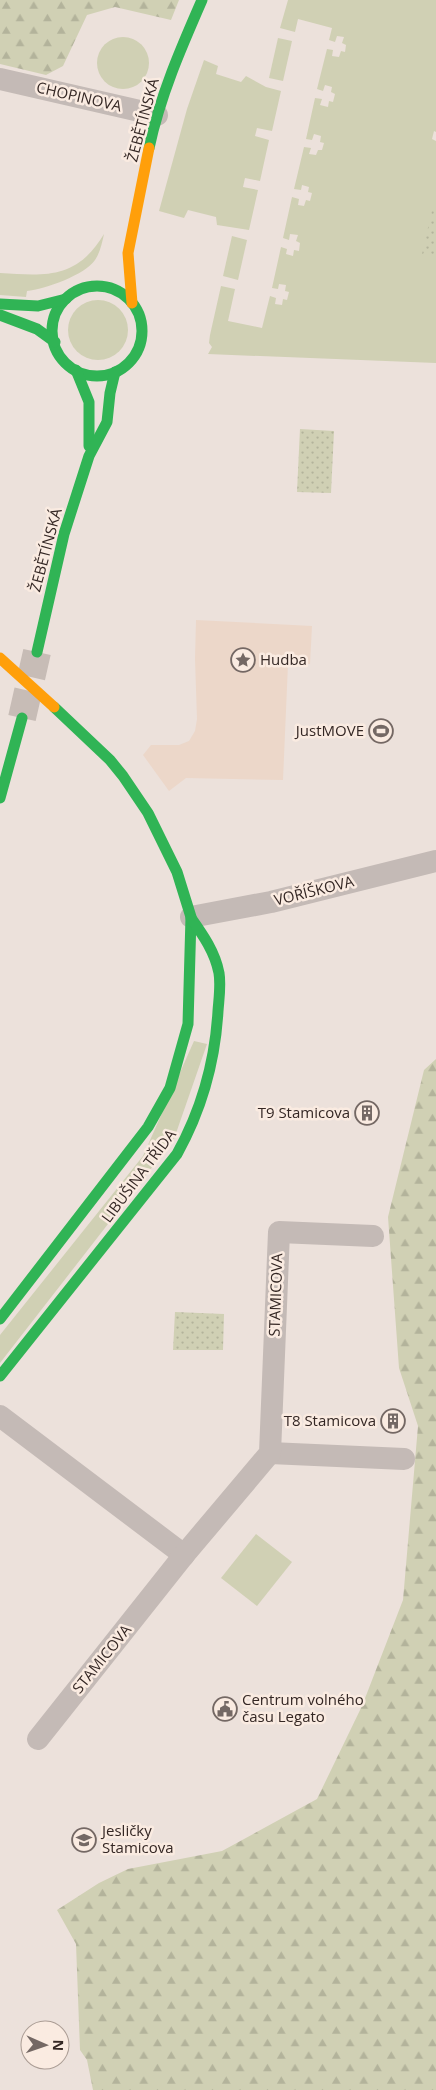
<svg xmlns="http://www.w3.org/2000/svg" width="436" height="2090" font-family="'Open Sans',sans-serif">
<defs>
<pattern id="forest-firs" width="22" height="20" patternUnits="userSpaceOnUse" patternTransform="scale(1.25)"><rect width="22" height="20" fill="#d0d0b4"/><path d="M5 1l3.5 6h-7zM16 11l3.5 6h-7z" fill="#b3b39b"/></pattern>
<pattern id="park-dots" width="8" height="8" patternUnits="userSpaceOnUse" patternTransform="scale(1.25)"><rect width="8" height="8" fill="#d0d0b4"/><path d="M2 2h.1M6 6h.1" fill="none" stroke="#b3b39b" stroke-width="1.8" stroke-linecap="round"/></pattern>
</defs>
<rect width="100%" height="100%" fill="#ece1db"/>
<!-- grass -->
<g fill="#d0d0b4">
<path d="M288,0H436V132L434,131L432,139L436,141V363L208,354L212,347L209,343L210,335L221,286L235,289L228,321L262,328L270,296L276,298L275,304L282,305L283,299L287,300L289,292L285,291L286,285L279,284L278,289L272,288L281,247L287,249L286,254L293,256L294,250L299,251L300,243L296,241L298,235L290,234L289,240L283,238L292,197L299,199L298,205L304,206L306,200L310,201L312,193L308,192L309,187L302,185L301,190L294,189L304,147L311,148L309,154L316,155L318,150H322L324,143L320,142L321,136L314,134L312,140L306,139L315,98L322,99L320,105L328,107L329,101L333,102L335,94L331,92L332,87L325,85L323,91L317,89L327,49L333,50L332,56L339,57L341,51L345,52L346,45L342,43L344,37L337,36L335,42L329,40L332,28L298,19L295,32L280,28Z"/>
<circle cx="123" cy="63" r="26"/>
<path d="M278,38L292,41L283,81L269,78Z"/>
<path d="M204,60L218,66L216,74L241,82L246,76L266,87L281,91L272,131L257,128L255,136L269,140L260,181L245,178L243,187L258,190L249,230L217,225L216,217L188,210L184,218L159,211L187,109Z"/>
<path d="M104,234C102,243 100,253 95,260C85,275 45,289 27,291L26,297L0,295V273C47,276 77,279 104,234Z"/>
<path d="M232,236L247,240L238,280L223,276Z"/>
<circle cx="98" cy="330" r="30"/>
<path d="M194,1041L207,1044L174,1139L0,1363V1335L143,1156Z"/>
<path d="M256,1534L292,1562L257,1606L221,1578Z"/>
</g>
<!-- forest -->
<g fill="url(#forest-firs)">
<path d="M0,0H179L171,20L115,7L87,15L63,66L46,75L0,64Z"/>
<path d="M436,1059V2090H93L87,2060L80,2050L76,1944L57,1910L99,1883L128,1869L222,1851L317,1799L362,1706L403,1600L418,1426L399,1368L388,1217L424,1070Z"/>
</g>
<!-- park -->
<g fill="url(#park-dots)">
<path d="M433,206L436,207V257L422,254Z"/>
<path d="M300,429L334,431L331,493L297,492Z"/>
<path d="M175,1312L224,1314L223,1350H173Z"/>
</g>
<!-- plaza -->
<path fill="#ecd7c9" d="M196,620L312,626L310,664H288L283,780L186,778L169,791L143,755L151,745H179L189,741L195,731L197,719L195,659Z"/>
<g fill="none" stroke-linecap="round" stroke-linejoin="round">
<!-- secondary-tunnel -->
<path stroke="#c7bcb6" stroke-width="28" stroke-dasharray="28 14" stroke-linecap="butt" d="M22,718L37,652"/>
<!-- street -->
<g stroke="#c4bab6" stroke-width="22">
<path d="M0,79L157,115"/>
<path d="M191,917L271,902L436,861"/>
<path d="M0,1416L184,1555"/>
<path d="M270,1453L404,1459"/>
<path d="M38,1739L184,1555L270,1453L279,1232L373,1236"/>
</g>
<!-- fast -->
<g stroke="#30b455" stroke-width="11">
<path d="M149,148C160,96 181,48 202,0"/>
<circle cx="97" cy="331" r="45"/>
<path d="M0,304L38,306L66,299"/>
<path d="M0,315L37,329L55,342"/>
<path d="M76,370L89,402V446"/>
<path d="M37,652L64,534L89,456L107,422L110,393L115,372"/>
<path d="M0,798L22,718"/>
<path d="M0,1319L148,1127L170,1088L188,1024L191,917L177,872L148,813L123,776L110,760L54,707"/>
<path d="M0,1376L177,1154C202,1109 215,1063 218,1011C219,998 221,985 219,973C215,952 203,935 191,918"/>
</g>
<!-- slow -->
<path stroke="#ff9f0a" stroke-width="11" d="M132,303L128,253L149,148"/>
<!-- slow-bridge -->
<path stroke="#ff9f0a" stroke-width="11" d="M0,658L54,707"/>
</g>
<!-- icons -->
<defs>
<g id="sight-ring" transform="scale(1.25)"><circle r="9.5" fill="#faebe1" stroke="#746864" stroke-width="1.5"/><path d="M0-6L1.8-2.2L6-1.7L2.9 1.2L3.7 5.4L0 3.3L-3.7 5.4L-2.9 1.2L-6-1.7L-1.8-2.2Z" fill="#746864"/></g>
<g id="stadium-ring" transform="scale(1.25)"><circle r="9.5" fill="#faebe1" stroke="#746864" stroke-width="1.5"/><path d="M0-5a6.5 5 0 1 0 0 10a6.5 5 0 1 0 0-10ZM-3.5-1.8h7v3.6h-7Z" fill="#746864"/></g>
<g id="building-ring" transform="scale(1.25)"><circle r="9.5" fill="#faebe1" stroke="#746864" stroke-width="1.5"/><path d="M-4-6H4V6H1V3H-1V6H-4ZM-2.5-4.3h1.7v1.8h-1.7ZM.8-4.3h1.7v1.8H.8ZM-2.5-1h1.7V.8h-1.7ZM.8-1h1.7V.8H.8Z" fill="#746864"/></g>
<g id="civic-ring" transform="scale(1.25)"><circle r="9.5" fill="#faebe1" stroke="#746864" stroke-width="1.5"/><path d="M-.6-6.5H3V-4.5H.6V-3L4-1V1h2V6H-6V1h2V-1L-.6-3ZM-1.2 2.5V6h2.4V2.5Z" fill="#746864"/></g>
<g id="school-ring" transform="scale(1.25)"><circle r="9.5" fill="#faebe1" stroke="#746864" stroke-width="1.5"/><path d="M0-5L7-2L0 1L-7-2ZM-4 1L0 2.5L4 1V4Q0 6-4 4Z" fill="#746864"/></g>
</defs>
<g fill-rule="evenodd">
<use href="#sight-ring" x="243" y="660"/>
<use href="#stadium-ring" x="381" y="731"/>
<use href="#building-ring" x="367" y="1113"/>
<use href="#building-ring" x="393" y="1421"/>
<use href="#civic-ring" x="225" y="1709"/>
<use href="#school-ring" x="84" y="1840"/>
</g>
<g text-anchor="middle" stroke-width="5" stroke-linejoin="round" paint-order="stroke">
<!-- street labels -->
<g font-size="15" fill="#342724" stroke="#faebe1">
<text transform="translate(79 97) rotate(13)" y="5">CHOPINOVA</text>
<text transform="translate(143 120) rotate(-75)" y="5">ŽEBĚTÍNSKÁ</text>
<text transform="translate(46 550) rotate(-75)" y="5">ŽEBĚTÍNSKÁ</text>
<text transform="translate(314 891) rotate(-14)" y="5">VOŘÍŠKOVA</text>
<text transform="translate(139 1176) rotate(-53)" y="5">LIBUŠINA TŘÍDA</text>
<text transform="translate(276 1295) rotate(-88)" y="5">STAMICOVA</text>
<text transform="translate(102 1659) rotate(-51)" y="5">STAMICOVA</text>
</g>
<!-- poi labels -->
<g font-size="15" fill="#342724" stroke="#faebe1" text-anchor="start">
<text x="260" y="665">Hudba</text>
<text x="364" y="736" text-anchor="end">JustMOVE</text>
<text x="350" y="1118" text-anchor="end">T9 Stamicova</text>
<text x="376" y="1426" text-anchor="end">T8 Stamicova</text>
<text x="242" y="1705">Centrum volného<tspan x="242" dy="17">času Legato</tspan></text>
<text x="102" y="1836">Jesličky<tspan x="102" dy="17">Stamicova</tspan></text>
</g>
</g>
<!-- north arrow -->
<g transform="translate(45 2045) rotate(92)"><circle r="24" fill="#faebe1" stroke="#ab9d95"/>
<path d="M0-4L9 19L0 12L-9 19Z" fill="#746864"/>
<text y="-8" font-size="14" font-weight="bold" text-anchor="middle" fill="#342724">N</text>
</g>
</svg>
